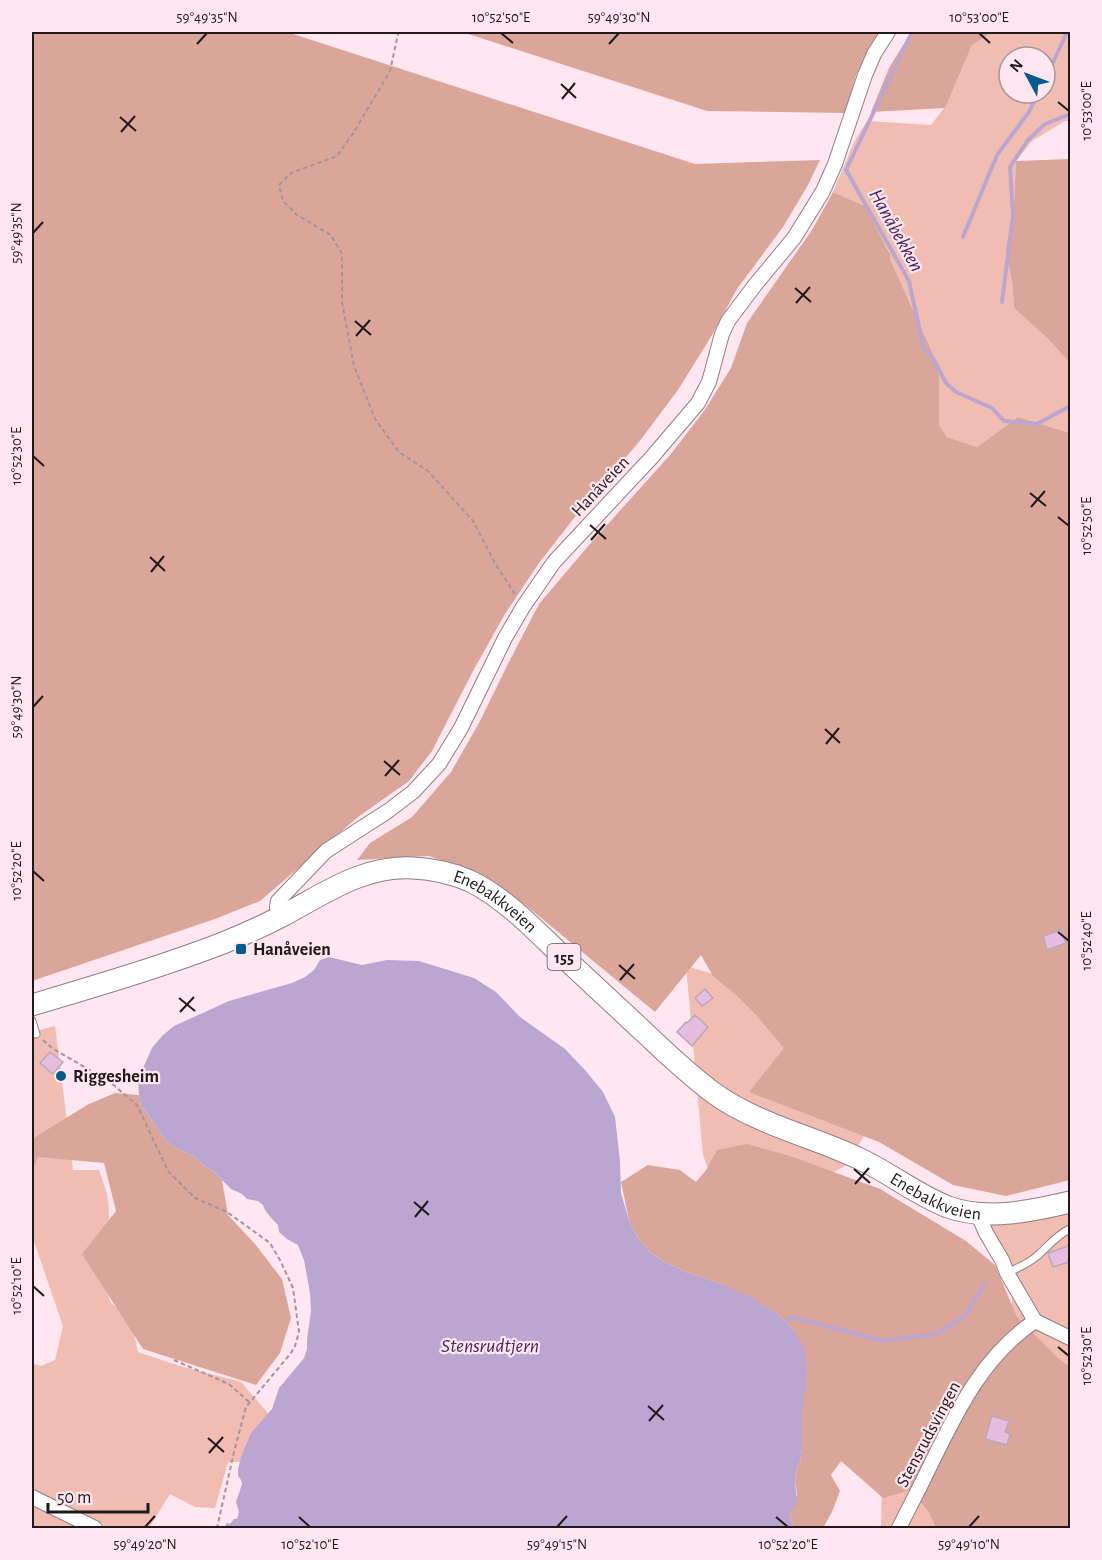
<svg xmlns="http://www.w3.org/2000/svg" width="1102" height="1560" font-family="'Alegreya Sans',sans-serif">
<rect width="100%" height="100%" fill="#fee7f1"/>
<!-- green -->
<g fill="#f1bdb2" fill-rule="evenodd">
<path d="M993,32H1070V121H1065L1032,141L1016,161L1014,204L1012,281L1014,308L1048,339L1070,363V433L1018,417L977,447L947,437L939,425V367L890,259V253L865,206L833,192L854,142L867,121L931,125L945,107L972,45ZM1009,57H1045V93H1009Z"/>
<path d="M686,966L922,1036L847,1165L779,1201L710,1174L703,1155Z"/>
<path d="M55,1026L73,1170H99C107,1193 111,1203 108,1228L89,1245L111,1303L130,1317L138,1352L180,1366L241,1382L272,1418L247,1462H228L215,1508L195,1507L170,1494L149,1528H107L93,1520L82,1528H32V1363L41,1366L55,1360L63,1326L32,1236V1032Z"/>
<path d="M1070,1201V1528H881L883,1426L1011,1307L1014,1287L971,1218Z"/>
</g>
<!-- forest -->
<g fill="#dba69a">
<path d="M32,32H287L695,164L820,160L808,185L783,227L737,289L712,335L678,390L639,442L582,508L539,563L505,614L473,671L432,751L409,781L358,817L260,901L215,919L32,981Z"/>
<path d="M462,32H880L856,75L845,113L707,111Z"/>
<path d="M911,32H993L972,45L945,108L871,112L889,68Z"/>
<path d="M1070,159V363L1048,339L1014,308L1012,281L1006,249L1014,204L1016,161Z"/>
<path d="M833,192L865,206L890,254V259L939,367V425L947,437L977,447L1018,417L1070,433V1180L1006,1196L953,1185L879,1142L749,1092L784,1048L756,1015L736,995L713,976L701,955L655,1012L529,908L482,875L429,856L357,860L370,843L412,817L451,772L479,723L510,660L539,604L589,545L670,455L704,411L731,368L747,323L812,230Z"/>
<path d="M115,1093L139,1095L141,1105L166,1141L174,1147L195,1157L204,1166L214,1172L222,1180L228,1215L255,1244L282,1279L291,1318L280,1353L256,1385L143,1349L82,1254L116,1211L104,1163L38,1157L32,1171V1139L87,1105Z"/>
<path d="M747,1144L790,1156L880,1189L966,1241L995,1265L1017,1317L1058,1358L1070,1367V1528H936L929,1512L910,1490L883,1498L841,1461L831,1475L840,1491L832,1512L823,1528H794L789,1513L797,1495L795,1480L796,1471L800,1462L802,1449V1413L793,1329L777,1314L722,1284L686,1272L663,1261L651,1253L638,1238L629,1220L621,1182L648,1165L680,1170L696,1182L706,1170L717,1150Z"/>
</g>
<!-- water -->
<path fill="#bba6d1" d="M329,957L362,965L387,960L419,961L474,978L496,992L520,1017L565,1049L585,1070L603,1092L615,1117L620,1161L621,1193L629,1220L638,1238L651,1253L663,1261L686,1272L722,1284L751,1297L777,1314L793,1329L805,1350L807,1375L802,1413V1449L800,1462L796,1471L795,1480L797,1504L789,1513L794,1528H224L227,1523L230,1524L234,1519H237L239,1512L236,1502L242,1484L241,1480L238,1476V1469L241,1457L251,1433L272,1409L279,1388L304,1358L307,1349V1339L311,1311L310,1293L304,1260L298,1245L287,1239L279,1232L278,1225C274,1221 264,1211 263,1205L258,1201L247,1199L242,1194L231,1189L214,1172L204,1166L195,1157L174,1147L166,1141L141,1105L139,1095L138,1079L152,1048L162,1036L174,1026L229,1001L292,983L305,977L314,970L320,960Z"/>
<g fill="none" stroke-linecap="round" stroke-linejoin="round">
<!-- stream -->
<g stroke="#bba6d1" stroke-width="4">
<path d="M912,32L846,170L909,281L923,346L934,360L946,383L956,392L992,408L1004,421L1037,424L1070,406"/>
<path d="M1045,80L1067,32"/>
<path d="M963,237L997,155L1029,112L1038,93"/>
<path d="M1002,302L1013,216L1010,167L1028,140L1045,124L1070,114"/>
<path d="M785,1322L792,1317L883,1341L936,1334L965,1316L985,1283"/>
</g>
</g>
<!-- building -->
<g fill="#e4bde1" stroke="#b9a9b8" stroke-width="1.5">
<path d="M1061,930L1066,943L1047,950L1043,936Z"/>
<path d="M705,989L713,998L702,1006L695,998Z"/>
<path d="M695,1015L708,1027L692,1046L677,1032L686,1022L687,1023Z"/>
<path d="M50,1052L63,1062L53,1074L40,1063Z"/>
<path d="M1071,1245V1258L1068,1259L1069,1262L1053,1267L1048,1253Z"/>
<path d="M992,1416L1009,1421L1005,1432L1010,1434L1007,1445L985,1439Z"/>
</g>
<g fill="none" stroke-linecap="round" stroke-linejoin="round">
<!-- lane casing -->
<g stroke="#917d86" stroke-width="9">
<g id="lane">
<path d="M32,1021L36,1034"/>
<path d="M1007,1273C1017,1268 1028,1264 1037,1256C1048,1247 1056,1235 1070,1229"/>
</g>
</g>
<!-- street casing -->
<g stroke="#917d86" stroke-width="16">
<g id="street">
<path d="M280,917L277,907L278,901L326,851L388,811L413,792L439,764L461,728L505,638L523,607L554,562L652,457L698,403L709,382L722,334L728,321L755,285L794,238L823,191L835,164L865,75L874,54L888,32"/>
<path d="M977,1212L986,1233L1002,1260L1007,1273L1035,1321"/>
<path d="M1035,1321L1070,1338"/>
<path d="M32,1497L95,1528"/>
<path d="M899,1528C909,1508 920,1487 930,1466C957,1411 983,1356 1035,1321"/>
</g>
</g>
<!-- primary casing -->
<g stroke="#917d86" stroke-width="23">
<g id="primary">
<path id="s1" d="M32,1005C95,986 161,967 223,943C243,935 263,926 282,916C324,894 363,865 413,868C432,869 452,873 470,881C503,897 531,926 557,951C586,978 615,1005 644,1032C666,1053 689,1075 715,1094C759,1125 812,1136 860,1159C890,1173 917,1195 948,1207C987,1221 1032,1211 1070,1202"/>
</g>
</g>
<!-- path -->
<g stroke="#a5949c" stroke-width="2" stroke-dasharray="4.5 3" stroke-linecap="butt">
<path d="M400,32L398,34L390,71L354,132L337,156L291,173L279,185L283,201L297,215L331,235L342,254V302L354,366L375,419L399,452L428,471L473,521L496,565L515,594"/>
<path d="M43,1040L52,1048L110,1082L137,1105L168,1171L195,1198L227,1212L270,1243L280,1260L293,1288L299,1332L295,1346L291,1353L246,1407L234,1452L217,1528"/>
<path d="M174,1360L229,1384L250,1403"/>
</g>
<!-- lane -->
<use href="#lane" stroke="#fff" stroke-width="7"/>
<!-- street -->
<use href="#street" stroke="#fff" stroke-width="14"/>
<!-- primary -->
<use href="#primary" stroke="#fff" stroke-width="21"/>
</g>
<!-- ticks -->
<path fill="none" stroke="#20181b" stroke-width="2" d="M501,33L513,43M979,33L990,43M197,44L207,33M609,44L619,33M561,84L576,98M562,99L575,83M1058,102L1069,111M120,117L136,131M121,132L135,116M33,233L43,222M795,288L811,302M796,303L810,287M355,321L371,335M356,336L370,320M33,456L44,466M1030,493L1046,506M1031,507L1045,491M1058,517L1069,526M590,525L606,539M591,540L605,524M150,557L165,571M151,572L164,556M33,707L43,696M825,729L840,743M826,744L839,728M384,761L400,775M385,776L399,760M33,871L44,881M1058,932L1069,941M619,965L635,979M620,980L634,964M179,998L195,1011M180,1012L194,997M854,1169L870,1183M855,1184L869,1168M414,1202L429,1215M415,1217L428,1201M33,1286L44,1296M1058,1347L1069,1356M648,1406L664,1420M649,1421L663,1405M208,1438L224,1452M209,1453L223,1437M299,1517L310,1527M776,1517L788,1527M145,1527L155,1516M557,1527L567,1516M969,1527L979,1516"/>
<!-- markers -->
<g fill="#045c8e" stroke="#fee7f1" stroke-width="2">
<rect x="235" y="943" width="12" height="12" rx="3"/>
<circle cx="61" cy="1076" r="6"/>
</g>
<g text-anchor="middle" stroke-width="4.5" stroke-linejoin="round" paint-order="stroke">
<!-- shield labels -->
<rect fill="#fee7f1" stroke="#63565b" stroke-width="1.5" x="547.5" y="944" width="33" height="26" rx="4.5"/>
<g font-size="16" font-weight="bold" fill="#20181b">
<text x="564" y="963">155</text>
</g>
<!-- street labels -->
<g font-size="18" fill="#20181b" stroke="#fee7f1">
<text transform="translate(600 486) rotate(-47)" y="6">Hanåveien</text>
<text dy="6" stroke="none"><textPath href="#s1" startOffset="498">Enebakkveien</textPath></text>
<text dy="6" stroke="none"><textPath href="#s1" startOffset="1036">Enebakkveien</textPath></text>
<text transform="translate(928 1434) rotate(-62)" y="6">Stensrudsvingen</text>
</g>
<!-- poi labels -->
<g font-size="18" font-weight="bold" fill="#20181b" stroke="#fee7f1" text-anchor="start">
<text x="253" y="955">Hanåveien</text>
<text x="73" y="1082">Riggesheim</text>
</g>
<!-- water labels -->
<g font-size="20" font-style="italic" fill="#42255a" stroke="#fee7f1">
<text transform="translate(897 230) rotate(61)" y="7">Hanåbekken</text>
<text x="490" y="1352">Stensrudtjern</text>
</g>
</g>
<!-- border -->
<rect width="1102" height="1560" fill="none" stroke="#fee7f1" stroke-width="66"/>
<!-- north arrow -->
<g transform="translate(1027 75) rotate(311)"><circle r="28" fill="#fee7f1" stroke="#a5949b" stroke-width="1.5"/>
<path d="M0-4.5L10 22L0 15L-10 22Z" fill="#045c8e"/>
<text y="-9" font-size="16" font-weight="bold" text-anchor="middle" fill="#20181b">N</text>
</g>
<!-- scale -->
<path d="M48 1503v9h100v-9" fill="none" stroke="#20181b" stroke-width="3"/>
<text x="57" y="1503" font-size="18" fill="#20181b" stroke="#fee7f1" stroke-width="4.5" paint-order="stroke">50 m</text>
<rect x="33" y="33" width="1036" height="1494" fill="none" stroke="#20181b" stroke-width="2"/>
<g font-size="15" text-anchor="middle" fill="#20181b">
<text x="207" y="22">59°49'35"N</text>
<text x="501" y="22">10°52'50"E</text>
<text x="619" y="22">59°49'30"N</text>
<text x="979" y="22">10°53'00"E</text>
<text transform="translate(1086 111) rotate(-90)" y="5">10°53'00"E</text>
<text transform="translate(16 233) rotate(-90)" y="5">59°49'35"N</text>
<text transform="translate(16 456) rotate(-90)" y="5">10°52'30"E</text>
<text transform="translate(1086 526) rotate(-90)" y="5">10°52'50"E</text>
<text transform="translate(16 707) rotate(-90)" y="5">59°49'30"N</text>
<text transform="translate(16 871) rotate(-90)" y="5">10°52'20"E</text>
<text transform="translate(1086 941) rotate(-90)" y="5">10°52'40"E</text>
<text transform="translate(16 1286) rotate(-90)" y="5">10°52'10"E</text>
<text transform="translate(1086 1356) rotate(-90)" y="5">10°52'30"E</text>
<text x="145" y="1549">59°49'20"N</text>
<text x="310" y="1549">10°52'10"E</text>
<text x="557" y="1549">59°49'15"N</text>
<text x="788" y="1549">10°52'20"E</text>
<text x="969" y="1549">59°49'10"N</text>
</g>
</svg>
